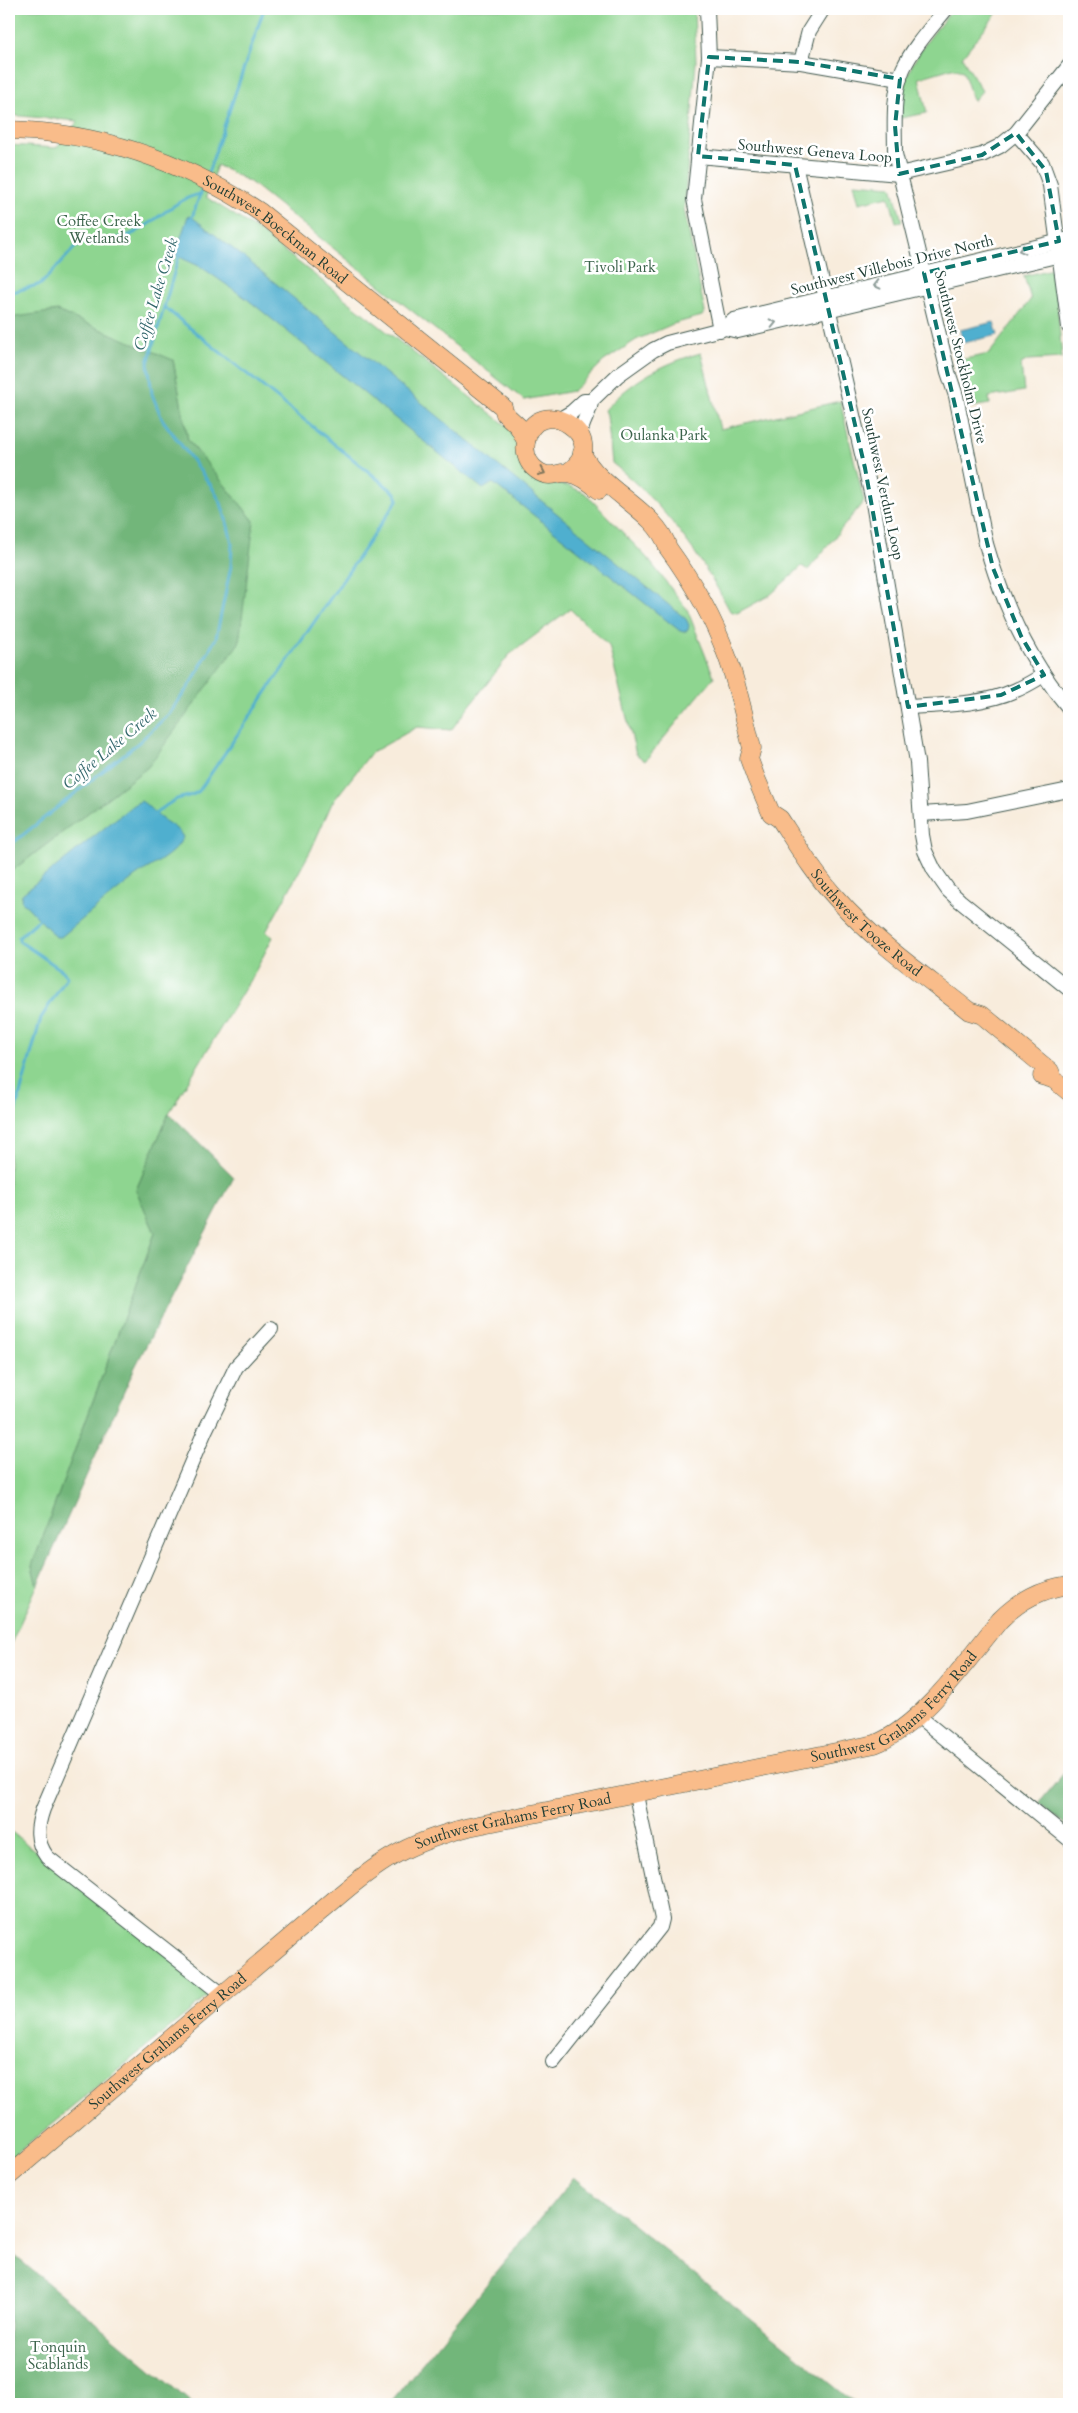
<svg xmlns="http://www.w3.org/2000/svg" width="1078" height="2413" font-family="Cardo,serif">
<rect width="100%" height="100%" fill="#fff"/>
<filter id="ink" filterUnits="userSpaceOnUse"><feTurbulence type="fractalNoise" baseFrequency=".02" numOctaves="2"/><feDisplacementMap in="SourceGraphic" scale="10" xChannelSelector="R" yChannelSelector="G"/><feConvolveMatrix kernelMatrix="1 2 1 2 8 2 1 2 1" color-interpolation-filters="sRGB"/></filter>
<filter id="wash" filterUnits="userSpaceOnUse"><feTurbulence type="fractalNoise" baseFrequency=".0096" numOctaves="4" result="noise"/><feDisplacementMap in="SourceGraphic" scale="20" xChannelSelector="R" yChannelSelector="G"/><feGaussianBlur stdDeviation="1.12" result="paint"/><feColorMatrix in="noise" values="0 0 0 0 0 0 0 0 0 0 0 0 0 0 0 0 0 1.4 0 .05"/><feComposite in="paint" operator="in"/></filter>
<g filter="url(#wash)">
<rect width="100%" height="100%" fill="#f8ecdc"/>
<!-- green -->
<g fill="#8ed590" stroke="#568962">
<path d="M9,9H694L696,62L684,209L705,312L702,316L673,324L636,340L604,361L573,391L524,400L250,182L217,165L206,197L256,229L507,426L548,483L569,486L585,493L648,559L687,609L714,677L645,761L636,754L609,646L570,609L509,655L451,730L417,727L371,753L332,803L311,850L266,932L273,937L256,970L169,1113L136,1190L155,1233L32,1566L37,1586L9,1648V873L148,767L254,521L188,440L173,360L9,585V145L56,148L78,121L9,115Z"/>
<path d="M953,9H1000L962,57L982,91L973,101L963,71L952,68L919,78L927,113L901,118C897,73 927,41 953,9Z"/>
<path d="M854,183L892,186L902,221L896,222L889,196L859,203Z"/>
<path d="M1052,269L1057,302L1062,358L1028,360L1021,364L1024,391L989,397L990,404L971,407L960,360L989,354L1031,299L1024,276Z"/>
<path d="M701,353L720,429L840,401L864,501L808,570L802,566L770,595L737,613L730,611C700,554 663,503 612,463L607,415L605,410C631,381 663,363 701,353Z"/>
<path d="M9,1830L213,1992L9,2159Z"/>
</g>
<!-- forest -->
<g fill="#72b67a" stroke="#487a57">
<path d="M57,311L173,360L188,440L254,521L239,643L148,767L9,873V318Z"/>
<path d="M169,1113L234,1177L135,1367L37,1586L32,1566L155,1233L136,1190Z"/>
<path d="M1069,1767V1828L1039,1803Z"/>
<path d="M574,2177L856,2404H389Z"/>
<path d="M9,2251L193,2404H9Z"/>
</g>
<!-- water -->
<g fill="#50afcf" stroke="#387682">
<path d="M188,216L192,217L241,255L686,619L689,625L688,630L684,632L680,631L493,483L483,489L247,299L201,267L175,255Z"/>
<path d="M994,322L998,335L963,343L960,330Z"/>
<path d="M141,801C148,805 150,809 156,814C165,823 176,825 183,837C174,857 150,865 133,878C109,897 85,917 61,937H56L21,900L22,894L133,805Z"/>
</g>
<g fill="none" stroke-linecap="round" stroke-linejoin="round">
<!-- stream -->
<g stroke="#50afcf" stroke-width="3">
<path d="M207,176L264,9"/>
<path d="M191,220L203,186"/>
<path d="M9,293L41,284L80,242C95,240 116,241 130,235C155,224 175,198 201,194"/>
<path d="M154,815C161,809 169,803 177,799C186,796 191,797 199,791L398,499L395,493L164,307"/>
<path d="M9,846L138,743L169,714L192,682L216,638L231,566L232,543L228,526L221,503L212,487L162,419L152,394L148,363L180,252"/>
<path d="M9,1134L41,1018L67,977L63,971L19,941V937L42,917"/>
</g>
</g>
</g>
<g filter="url(#ink)">
<g fill="none" stroke-linecap="round" stroke-linejoin="round">
<!-- minor casing -->
<g stroke="#40574d" stroke-width="16">
<g id="minor">
<path d="M707,9L709,57L694,199L720,330"/>
<path d="M946,9C931,28 913,47 903,69C892,95 895,127 895,154L948,372L956,396L986,544C1003,604 1028,660 1069,708"/>
<path d="M709,57L801,62L900,79"/>
<path d="M801,62L809,31L823,9"/>
<path d="M1016,133L1042,163L1050,185L1069,327"/>
<path d="M698,156L899,174L982,155L1000,146L1016,133L1069,66"/>
<path d="M795,165L872,497L917,762L922,835L925,851L934,870L948,890L960,901L1069,989"/>
<path d="M725,328L738,331L1069,253"/>
<path d="M560,419L572,412L584,401H591L618,375L653,350L667,343L725,328L734,320L1069,239"/>
<path d="M580,435C582,421 591,411 591,401"/>
<path d="M908,707C943,705 983,705 1016,690C1026,686 1035,680 1044,675"/>
<path d="M921,814L967,811L1069,790"/>
<path d="M918,1716L1069,1839"/>
<path d="M223,1995L47,1857C35,1841 37,1826 43,1809L205,1431L236,1367L271,1329"/>
<path d="M553,2062L660,1927L662,1919L636,1795"/>
</g>
</g>
<!-- major casing -->
<g stroke="#40574d" stroke-width="19">
<g id="major">
<path id="s1" d="M9,130C101,132 183,161 260,212L503,407L505,414L518,426L526,441"/>
<path id="s2" d="M582,453C599,490 657,510 668,548C692,581 713,617 727,656C738,686 744,717 752,748L749,759L756,778L771,813L780,819C798,847 815,875 838,900C876,943 925,976 969,1011L982,1015L1050,1071L1053,1079"/>
<path d="M567,473C618,439 535,388 526,442C524,451 527,461 533,467C549,482 556,471 569,473C581,475 590,482 599,490"/>
<path d="M1042,1076L1053,1079L1069,1092"/>
<path id="s3" d="M9,2176L341,1894C386,1856 412,1842 469,1827L875,1744C923,1725 967,1660 1000,1620C1020,1600 1041,1589 1069,1585"/>
</g>
</g>
<!-- minor -->
<use href="#minor" stroke="#fff" stroke-width="14"/>
<!-- major -->
<use href="#major" stroke="#f9bc8a" stroke-width="18"/>
</g>
<!-- one-way arrows -->
<defs><path id="oneway-chevron" d="M-2-3.5L2.5 0L-2 3.5" fill="none" stroke-width="1.6" stroke-linecap="round" stroke-linejoin="round" transform="scale(1.25)"/></defs>
<g stroke="#8f9e9a">
<use href="#oneway-chevron" transform="translate(1022 250) rotate(167)"/>
<use href="#oneway-chevron" transform="translate(877 285) rotate(166)"/>
<use href="#oneway-chevron" transform="translate(773 323) rotate(-13)"/>
</g>
<use stroke="#81765b" href="#oneway-chevron" transform="translate(542 472) rotate(25)"/>
</g>
<!-- marked area -->
<path fill="none" stroke="#0f766e" stroke-width="4" stroke-dasharray="10 6" stroke-linejoin="round" d="M709,57L801,62L900,79L895,126L899,174L982,155L1016,133L1046,171L1059,241L924,273L993,568L1021,636L1044,675L1001,695L908,707L865,468L795,165L698,156Z"/>
<g text-anchor="middle" stroke-width="5" stroke-linejoin="round" paint-order="stroke">
<!-- street labels -->
<g font-size="15" fill="#1f3d34" stroke="#fff">
<text transform="translate(815 151) rotate(5)" y="5">Southwest Geneva Loop</text>
<text dy="5" stroke="none"><textPath href="#s1" startOffset="290">Southwest Boeckman Road</textPath></text>
<text transform="translate(892 265) rotate(-14)" y="5">Southwest Villebois Drive North</text>
<text transform="translate(961 357) rotate(76)" y="5">Southwest Stockholm Drive</text>
<text transform="translate(883 484) rotate(78)" y="5">Southwest Verdun Loop</text>
<text dy="5" stroke="none"><textPath href="#s2" startOffset="565">Southwest Tooze Road</textPath></text>
<text dy="5" stroke="none"><textPath href="#s3" startOffset="1031">Southwest Grahams Ferry Road</textPath></text>
<text dy="5" stroke="none"><textPath href="#s3" startOffset="626">Southwest Grahams Ferry Road</textPath></text>
<text dy="5" stroke="none"><textPath href="#s3" startOffset="208">Southwest Grahams Ferry Road</textPath></text>
</g>
<!-- park labels -->
<g font-size="15" fill="#3b634b" stroke="#fff">
<text x="99" y="226">Coffee Creek<tspan x="99" dy="17">Wetlands</tspan></text>
<text x="620" y="272">Tivoli Park</text>
<text x="664" y="440">Oulanka Park</text>
<text x="58" y="2352">Tonquin<tspan x="58" dy="17">Scablands</tspan></text>
</g>
<!-- water labels -->
<g font-size="16" font-style="italic" fill="#30656a" stroke="#fff">
<text transform="translate(155 294) rotate(-73)" y="6">Coffee Lake Creek</text>
<text transform="translate(109 748) rotate(-40)" y="6">Coffee Lake Creek</text>
</g>
</g>
<!-- margin -->
<rect width="1078" height="2413" fill="none" stroke="#fff" stroke-width="30"/>
</svg>
